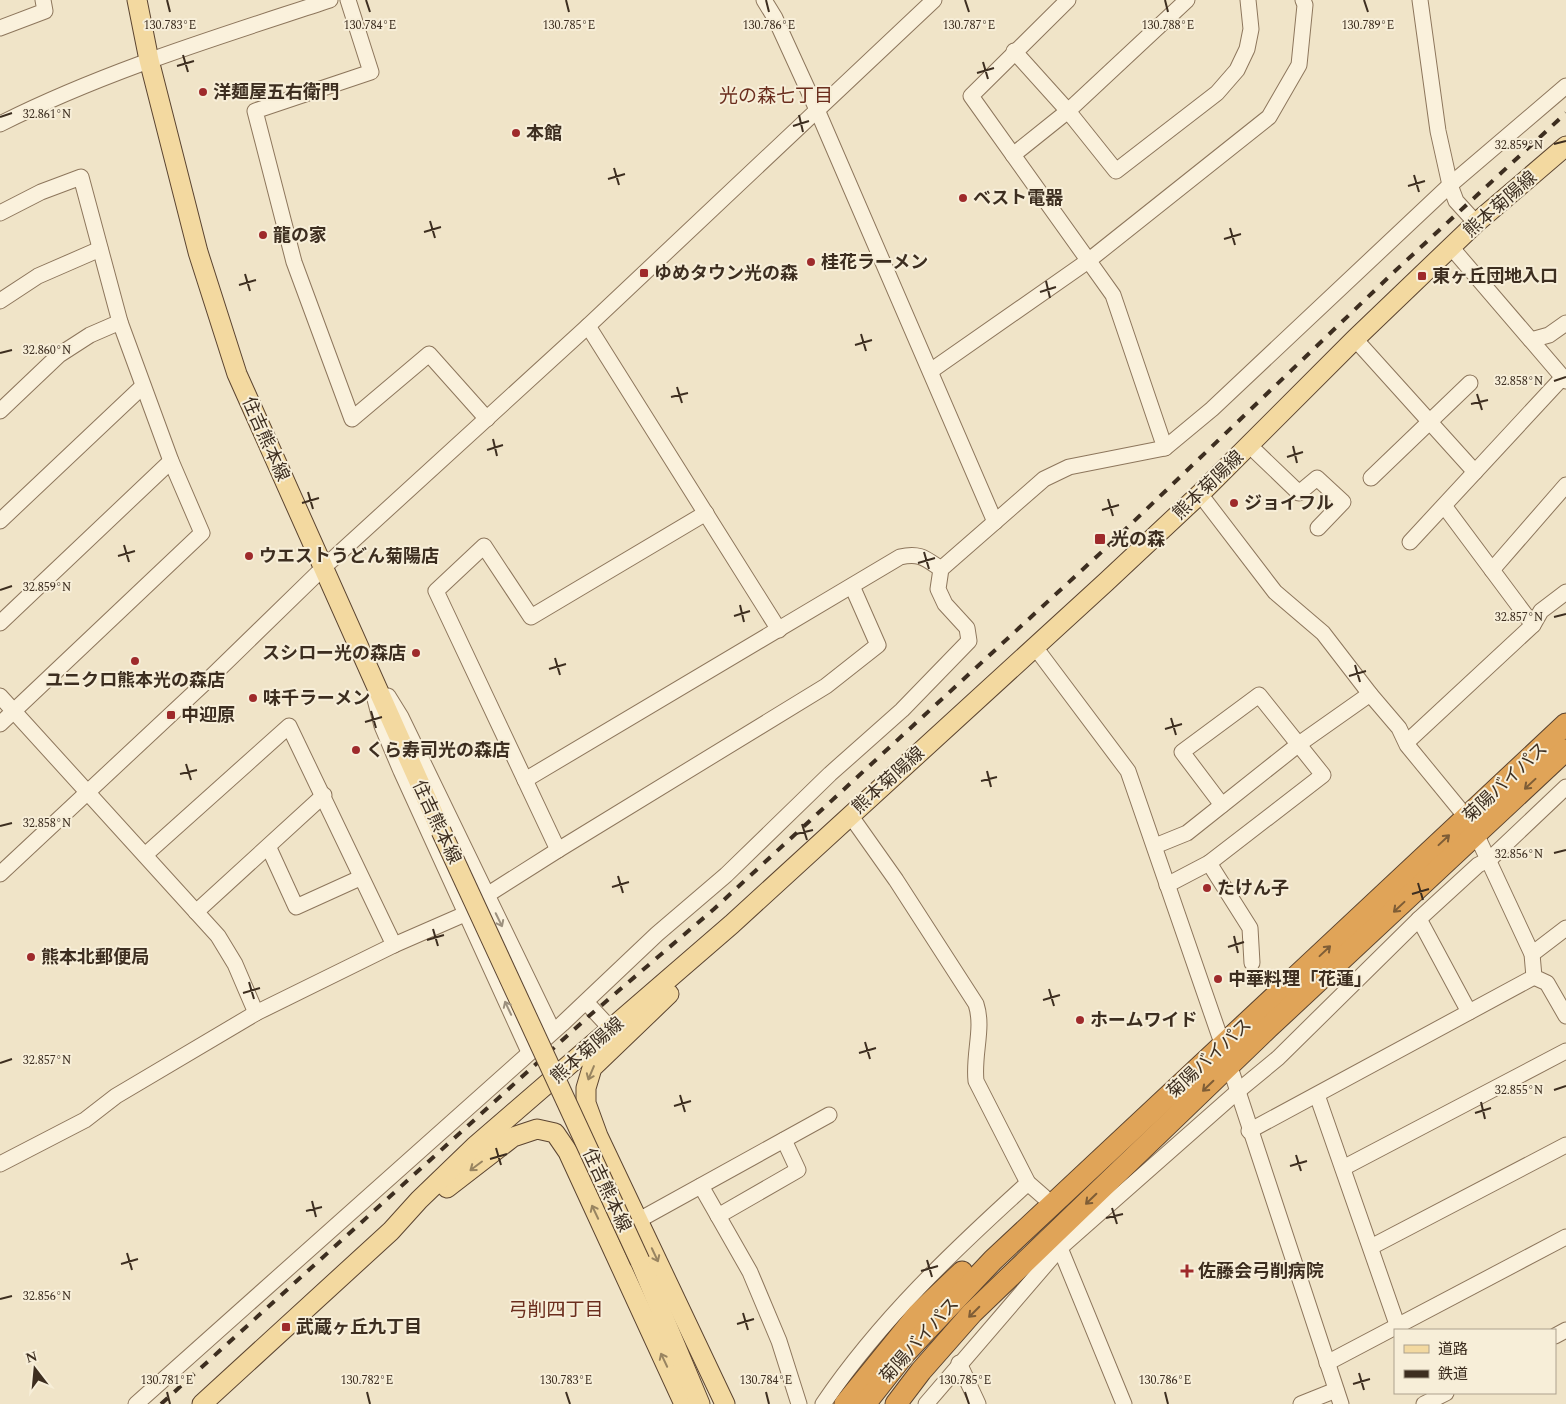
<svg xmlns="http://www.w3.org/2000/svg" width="1566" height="1404" font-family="Spectral,'Noto Sans JP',serif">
<rect width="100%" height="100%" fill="#f0e4c8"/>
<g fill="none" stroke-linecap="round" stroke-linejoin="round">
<!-- minor casing -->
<g stroke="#8d765c" stroke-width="17">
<g id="minor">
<path d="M348,0L371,72L255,111L294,262L352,419L429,354L487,419"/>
<path d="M764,0L775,18L818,112L995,522"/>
<path d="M1068,0L971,96L1113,295L1165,448"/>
<path d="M1187,0L1068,111L1116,171L1217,93L1237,70L1247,49L1251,29L1248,0"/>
<path d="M1420,0L1438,131L1450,185L1456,201L1476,223"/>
<path d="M0,28L45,11L43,0"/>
<path d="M0,124C105,71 218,37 330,0"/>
<path d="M1013,155L1068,111L1014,51"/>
<path d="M0,213L41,192L81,177L120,322L171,461L202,533L0,724"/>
<path d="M1451,247L1566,381"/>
<path d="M0,301L38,276L100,249"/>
<path d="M588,326L779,630"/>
<path d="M1355,339L1475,472"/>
<path d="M1531,340L1549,335L1566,323"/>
<path d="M932,370L1088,261L1269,117L1299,65L1305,5L1303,0"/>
<path d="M0,411L59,355L90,335L120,322"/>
<path d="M1249,445L1299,493L1317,478L1343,502L1318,528"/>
<path d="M1371,478L1470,383"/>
<path d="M1200,494L1275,592L1323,633L1370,694L1399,728L1407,745L1471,823L1532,954L1534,977L1547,983L1566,1016"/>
<path d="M1445,507L1533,625"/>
<path d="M0,521L143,386"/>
<path d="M1410,542L1563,377"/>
<path d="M1492,570L1566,485"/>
<path d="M0,623L171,461"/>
<path d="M1035,647L1128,771L1223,1046L1341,1404"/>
<path d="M0,696L218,936L235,964L256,1013"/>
<path d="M388,696L401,717L553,1031"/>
<path d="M375,699L382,726L401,771L529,1052"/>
<path d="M1407,742L1533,625L1541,611L1566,592"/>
<path d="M525,780L900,557C920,552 926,559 941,569"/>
<path d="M850,815L896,880L976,1004C984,1028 973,1054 976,1081L1028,1183L1044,1197"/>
<path d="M1155,846L1187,833L1299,744L1370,694"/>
<path d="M269,848L296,907L360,878"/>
<path d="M558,850L436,591L484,546L531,617L706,513"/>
<path d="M145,855L289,726L394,945"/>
<path d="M1209,863L1250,928L1252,963"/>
<path d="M0,874L212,676L323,568L588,326L934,0"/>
<path d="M1167,885L1209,863L1323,775L1259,695L1182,752L1222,805"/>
<path d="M196,912L324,795"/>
<path d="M1419,919L1469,1012"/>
<path d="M1532,954L1566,928"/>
<path d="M586,1002L611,1029"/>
<path d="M1317,1095L1399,1330"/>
<path d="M1249,1131L1534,977"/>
<path d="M0,1164L85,1120L116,1096L256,1013L394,945L465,914L487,895L558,850L826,686L878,645L852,586"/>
<path d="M1343,1168L1566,1051"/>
<path d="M701,1186L750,1272L779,1341L799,1404"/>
<path d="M718,1216L798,1170L784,1140"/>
<path d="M639,1220L829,1115"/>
<path d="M1371,1247L1566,1145"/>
<path d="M1060,1248L1124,1404"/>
<path d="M1555,1336L1566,1330"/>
<path d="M959,1363L978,1404"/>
<path d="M1327,1363L1566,1237"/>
<path d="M136,1404L562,1024L657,934L726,875L830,774L902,710L969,641L967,628L945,604L938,589L941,569L1044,479L1069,467L1165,448L1212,409L1450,185L1566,86"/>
<path d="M823,1404C880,1320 953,1251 1028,1183"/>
<path d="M926,1404L1060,1248L1238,1091L1278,1058L1419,919L1478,865L1490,859L1566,787"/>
<path d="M1301,1404L1336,1390"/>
<path d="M1424,1404L1446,1393"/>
</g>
</g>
<!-- major casing -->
<g stroke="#5b4430" stroke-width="21">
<g id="major">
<path d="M137,0L149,60L198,252L237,374L441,831"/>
<path d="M669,994L592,1068L586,1088V1103L598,1136L725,1404"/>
<path d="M447,1188L513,1137L537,1129L555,1133L568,1152L684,1404"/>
<path d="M640,1261L700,1404"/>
<path d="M202,1404L391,1231L419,1200L474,1147L732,924L1106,582L1200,494L1355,339L1476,223L1566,146"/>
</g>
</g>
<!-- highway casing -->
<g stroke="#5b4430" stroke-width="23">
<g id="highway">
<path d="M845,1404L918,1314L962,1272"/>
<path d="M865,1404L906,1352L993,1260L1566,724"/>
<path d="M896,1404L921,1371L972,1313L1268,1028L1566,750"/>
</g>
</g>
<!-- minor -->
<use href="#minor" stroke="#faf1dc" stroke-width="15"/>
<!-- major -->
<use href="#major" stroke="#f3d9a0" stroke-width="19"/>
<!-- highway -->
<use href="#highway" stroke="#e0a458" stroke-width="21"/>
<!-- rail -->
<path stroke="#3d2e20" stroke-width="4" stroke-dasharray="9 9" stroke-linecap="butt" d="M161,1404L589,1016L714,909L1107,547L1395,271L1566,113"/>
<!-- major-bridge casing -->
<g stroke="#5b4430" stroke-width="21" stroke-linecap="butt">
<path id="major-bridge" d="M441,831L640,1261"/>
</g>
<!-- major-bridge -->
<use href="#major-bridge" stroke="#f3d9a0" stroke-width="19"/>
</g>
<!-- one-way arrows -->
<defs><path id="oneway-shaft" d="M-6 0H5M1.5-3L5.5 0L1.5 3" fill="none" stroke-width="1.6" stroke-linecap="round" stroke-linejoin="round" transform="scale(1.25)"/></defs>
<g stroke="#7e5d36">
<use href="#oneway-shaft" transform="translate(1530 784) rotate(137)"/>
<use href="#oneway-shaft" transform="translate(1444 840) rotate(-43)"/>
<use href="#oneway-shaft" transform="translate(1399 907) rotate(137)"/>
<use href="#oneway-shaft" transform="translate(1325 951) rotate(-43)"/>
<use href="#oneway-shaft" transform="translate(1208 1086) rotate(136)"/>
<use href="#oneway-shaft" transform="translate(1091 1199) rotate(136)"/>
<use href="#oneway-shaft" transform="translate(974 1312) rotate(135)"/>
</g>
<g stroke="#9c907e">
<use href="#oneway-shaft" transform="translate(499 920) rotate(64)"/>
<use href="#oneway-shaft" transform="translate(508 1008) rotate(-115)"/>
</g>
<g stroke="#988460">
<use href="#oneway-shaft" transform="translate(591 1073) rotate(113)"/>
<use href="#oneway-shaft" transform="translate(476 1166) rotate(143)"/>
<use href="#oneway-shaft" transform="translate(595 1212) rotate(-115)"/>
<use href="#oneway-shaft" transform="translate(655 1255) rotate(65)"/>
<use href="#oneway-shaft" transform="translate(664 1360) rotate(-115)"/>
</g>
<!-- ticks -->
<path fill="none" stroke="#3d2e20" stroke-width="2" d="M167,0L170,12M366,0L370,12M566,0L569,12M766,0L769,12M965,0L969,12M1165,0L1168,12M1364,0L1368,12M183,55L188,72M983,62L988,79M177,66L194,61M977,73L994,68M799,115L803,132M0,117L12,113M793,126L809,121M1554,144L1566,141M614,168L619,185M1414,175L1419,192M608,179L625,174M1408,186L1425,181M430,221L435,238M1230,228L1235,245M424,232L441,227M1224,239L1241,234M245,274L250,291M1046,281L1050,298M239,285L256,280M1040,292L1056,287M861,334L866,351M855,345L872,340M0,353L12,350M1554,381L1566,377M677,387L682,403M1477,394L1482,410M671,397L688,393M1471,404L1488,400M493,439L497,456M1293,446L1297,463M487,450L503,445M1287,457L1303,452M308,492L313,509M1108,499L1113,516M302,503L319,498M1102,510L1119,505M124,545L129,562M924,552L929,569M118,556L135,551M918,563L935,558M0,590L12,586M740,605L744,622M734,616L750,611M1554,617L1566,614M555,658L560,675M1355,665L1360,682M549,669L566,664M1349,676L1366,671M371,711L376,728M1171,718L1176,735M365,722L382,717M1165,729L1182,724M186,764L191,780M987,771L991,787M180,774L197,770M981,781L997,777M802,824L807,840M0,826L12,823M796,834L813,830M1554,853L1566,850M618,876L623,893M1418,883L1423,900M612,887L629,882M1412,894L1429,889M433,929L438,946M1234,936L1238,953M427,940L444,935M1228,947L1244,942M249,982L254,999M1049,989L1054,1006M243,993L260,988M1043,1000L1060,995M865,1042L870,1059M859,1053L876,1048M0,1063L12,1059M1554,1090L1566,1086M680,1095L685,1112M1481,1102L1485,1119M674,1106L691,1101M1475,1113L1491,1108M496,1148L501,1165M1296,1155L1301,1171M490,1159L507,1154M1290,1166L1307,1161M312,1201L316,1217M1112,1208L1117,1224M306,1211L322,1207M1106,1218L1123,1214M127,1253L132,1270M927,1260L932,1277M121,1264L138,1259M921,1271L938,1266M0,1299L12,1296M743,1313L748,1330M737,1324L754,1319M1359,1373L1364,1390M1353,1384L1370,1379M167,1392L170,1404M367,1392L370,1404M566,1392L570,1404M766,1392L769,1404M965,1392L969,1404M1165,1392L1168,1404"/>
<!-- markers -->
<g fill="#9e2a2b" stroke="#f7eed8" stroke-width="2">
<circle cx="203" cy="92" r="5"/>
<circle cx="516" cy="133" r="5"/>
<circle cx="963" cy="198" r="5"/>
<circle cx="263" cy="235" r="5"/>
<circle cx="811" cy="262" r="5"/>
<rect x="639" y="268" width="10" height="10" rx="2.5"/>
<rect x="1417" y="271" width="10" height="10" rx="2.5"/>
<circle cx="1234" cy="503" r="5"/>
<rect x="1094" y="533" width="12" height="12" rx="2.5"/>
<circle cx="249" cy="556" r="5"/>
<circle cx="416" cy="653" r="5"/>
<circle cx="135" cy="661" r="5"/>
<circle cx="253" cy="698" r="5"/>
<rect x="166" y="710" width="10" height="10" rx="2.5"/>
<circle cx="356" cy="750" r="5"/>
<circle cx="1207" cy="888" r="5"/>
<circle cx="31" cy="957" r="5"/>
<circle cx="1218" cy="979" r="5"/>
<circle cx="1080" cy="1020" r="5"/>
<path d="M1184.5 1263.5h5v5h5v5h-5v5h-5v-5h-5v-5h5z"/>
<rect x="281" y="1322" width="10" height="10" rx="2.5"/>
</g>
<g text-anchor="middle" stroke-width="4" stroke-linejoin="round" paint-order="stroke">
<!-- poi labels -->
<g font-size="18" font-weight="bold" fill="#3d2e20" stroke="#f7eed8" text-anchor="start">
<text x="213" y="98">洋麺屋五右衛門</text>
<text x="526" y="139">本館</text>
<text x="973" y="204">ベスト電器</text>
<text x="273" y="241">龍の家</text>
<text x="821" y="268">桂花ラーメン</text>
<text x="654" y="279">ゆめタウン光の森</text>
<text x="1432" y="282">東ヶ丘団地入口</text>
<text x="1244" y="509">ジョイフル</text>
<text x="1111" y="545">光の森</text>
<text x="259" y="562">ウエストうどん菊陽店</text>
<text x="406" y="659" text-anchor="end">スシロー光の森店</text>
<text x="135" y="686" text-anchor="middle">ユニクロ熊本光の森店</text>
<text x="263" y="704">味千ラーメン</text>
<text x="181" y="721">中迎原</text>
<text x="366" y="756">くら寿司光の森店</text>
<text x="1217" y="894">たけん子</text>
<text x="41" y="963">熊本北郵便局</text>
<text x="1228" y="985">中華料理「花蓮」</text>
<text x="1090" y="1026">ホームワイド</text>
<text x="1198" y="1277">佐藤会弓削病院</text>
<text x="296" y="1333">武蔵ヶ丘九丁目</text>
</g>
<!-- street labels -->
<g font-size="18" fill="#3d2e20" stroke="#f7eed8">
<text transform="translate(1500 204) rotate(-41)" y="6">熊本菊陽線</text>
<text transform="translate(266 439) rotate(66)" y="6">住吉熊本線</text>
<text transform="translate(1208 485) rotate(-44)" y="6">熊本菊陽線</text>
<text transform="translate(888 780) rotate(-42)" y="6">熊本菊陽線</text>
<text transform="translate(1505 782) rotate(-43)" y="6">菊陽バイパス</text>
<text transform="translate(437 822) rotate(65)" y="6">住吉熊本線</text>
<text transform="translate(587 1050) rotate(-41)" y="6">熊本菊陽線</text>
<text transform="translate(1209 1058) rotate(-43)" y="6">菊陽バイパス</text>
<text transform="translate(607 1190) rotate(65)" y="6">住吉熊本線</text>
<text transform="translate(919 1340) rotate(-48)" y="6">菊陽バイパス</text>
</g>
<!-- neighbourhood labels -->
<g font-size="19" fill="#6b2e1e" stroke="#f7eed8">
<text x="776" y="102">光の森七丁目</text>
<text x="556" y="1316">弓削四丁目</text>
</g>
</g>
<g font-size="12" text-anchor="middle" fill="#3d2e20" stroke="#f7eed8" stroke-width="4" stroke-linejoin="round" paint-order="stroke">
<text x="170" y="29">130.783°E</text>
<text x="370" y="29">130.784°E</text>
<text x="569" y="29">130.785°E</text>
<text x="769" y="29">130.786°E</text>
<text x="969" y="29">130.787°E</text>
<text x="1168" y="29">130.788°E</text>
<text x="1368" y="29">130.789°E</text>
<text x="47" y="118">32.861°N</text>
<text x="1519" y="149">32.859°N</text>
<text x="47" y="354">32.860°N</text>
<text x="1519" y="385">32.858°N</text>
<text x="47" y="591">32.859°N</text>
<text x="1519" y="621">32.857°N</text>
<text x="47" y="827">32.858°N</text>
<text x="1519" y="858">32.856°N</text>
<text x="47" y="1064">32.857°N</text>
<text x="1519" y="1094">32.855°N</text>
<text x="47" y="1300">32.856°N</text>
<text x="167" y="1384">130.781°E</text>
<text x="367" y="1384">130.782°E</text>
<text x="566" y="1384">130.783°E</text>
<text x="766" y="1384">130.784°E</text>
<text x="965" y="1384">130.785°E</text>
<text x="1165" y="1384">130.786°E</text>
</g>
<!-- legend -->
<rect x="1394" y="1329" width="162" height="65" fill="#f7eed8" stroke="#ada18e"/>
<rect x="1404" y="1345" width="25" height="8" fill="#f3d9a0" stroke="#ada18e"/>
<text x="1438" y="1354" font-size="15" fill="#3d2e20">道路</text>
<rect x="1404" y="1370" width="25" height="8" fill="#3d2e20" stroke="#ada18e"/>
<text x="1438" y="1379" font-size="15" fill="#3d2e20">鉄道</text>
<!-- north arrow -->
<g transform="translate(35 1369) rotate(344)" stroke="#f7eed8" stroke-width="4" paint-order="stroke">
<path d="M0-4L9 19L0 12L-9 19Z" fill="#3d2e20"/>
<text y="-8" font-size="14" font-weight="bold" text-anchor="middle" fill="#3d2e20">N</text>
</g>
</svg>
